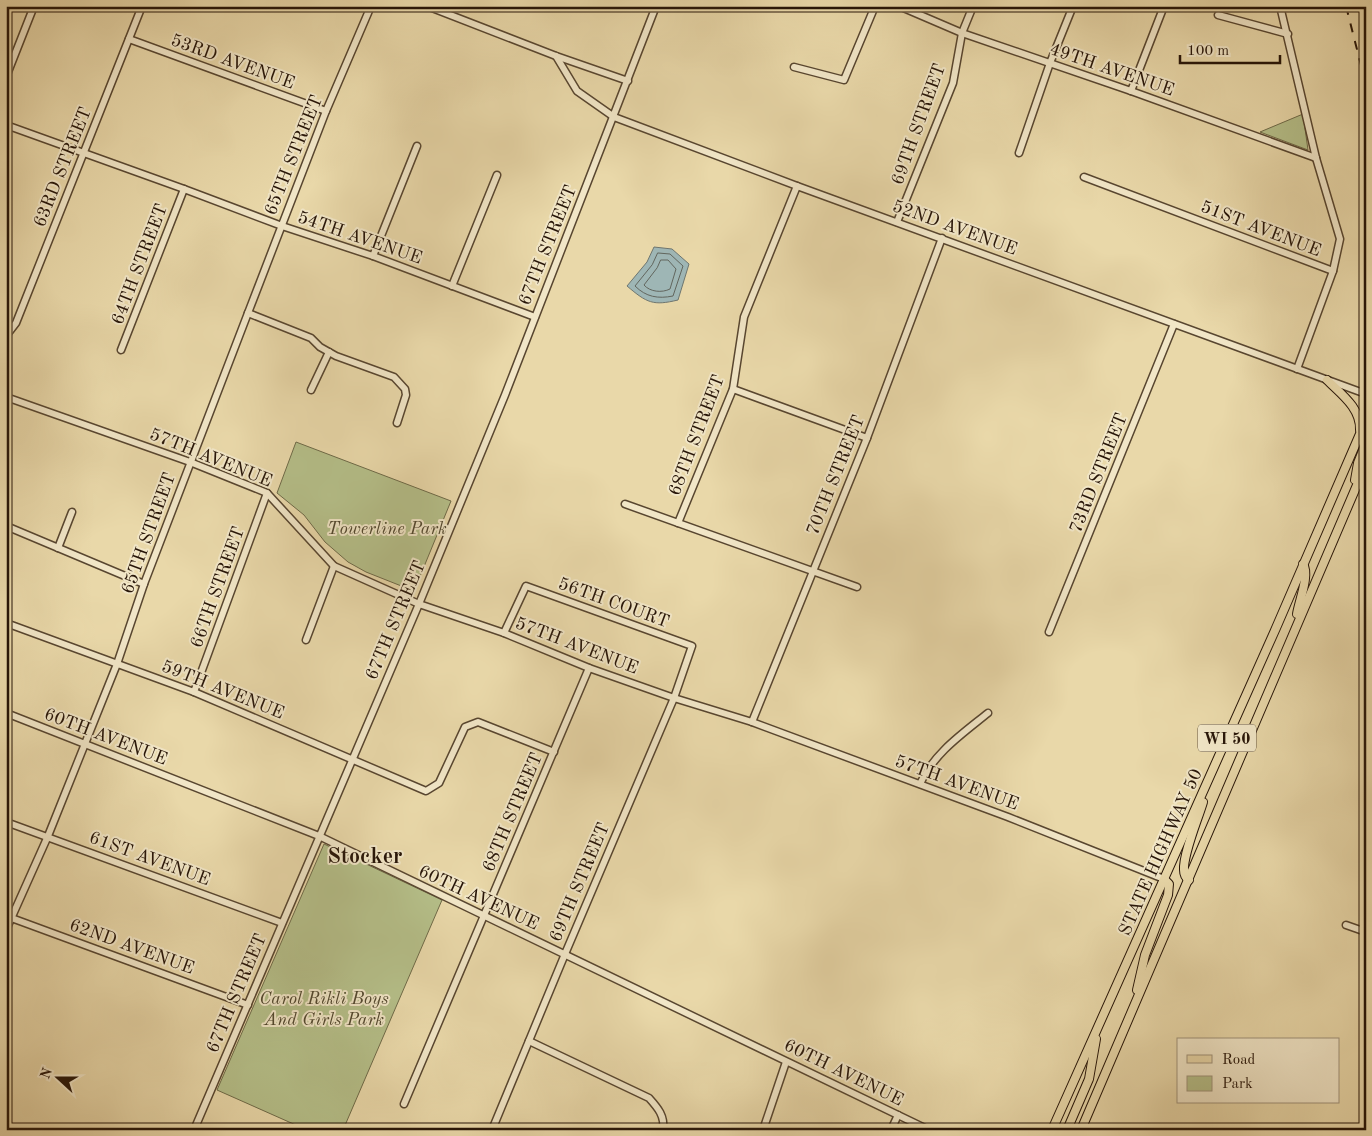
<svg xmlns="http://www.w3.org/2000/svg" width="1372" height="1136" font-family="'Old Standard TT',serif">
<rect width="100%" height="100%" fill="#e9d8a9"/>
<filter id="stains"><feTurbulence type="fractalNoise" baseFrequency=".004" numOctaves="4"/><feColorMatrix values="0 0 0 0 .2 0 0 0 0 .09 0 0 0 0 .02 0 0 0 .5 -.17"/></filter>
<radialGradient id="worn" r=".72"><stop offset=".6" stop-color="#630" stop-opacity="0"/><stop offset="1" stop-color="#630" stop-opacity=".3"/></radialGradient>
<!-- green -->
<g fill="#b5bf89" stroke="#6e6a48">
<path d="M1303,114L1308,150L1260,132Z"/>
<path d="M296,442L451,501L414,591L366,572L348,562L325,542L304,515L277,493Z"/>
<path d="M324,844L442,900L343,1130H307L217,1090Z"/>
</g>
<!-- water -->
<path fill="#9eb6b5" stroke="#6e7670" d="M654,247L672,249L689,264L678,300C653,306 647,303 627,286L647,262Z"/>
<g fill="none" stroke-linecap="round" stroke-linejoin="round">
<!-- shore -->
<g stroke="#62665e" stroke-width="1">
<path d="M658,253L670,254L683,266L673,296C658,299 646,297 635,286L652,265Z"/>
<path d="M661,260H668L676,269L670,289C662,293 650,292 644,285L657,268Z"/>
</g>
<!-- minor casing -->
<g stroke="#584630" stroke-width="9">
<g id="minor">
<path d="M427,6L556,56L628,81"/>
<path d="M899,6L962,33L1131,91L1316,158"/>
<path d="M1280,6L1316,158L1340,239L1333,271L1297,369"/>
<path d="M1218,15L1288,34"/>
<path d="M129,39L326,111"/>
<path d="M556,56L577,91L614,117L797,186L1366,394"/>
<path d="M794,67L844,80L875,6"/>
<path d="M6,77L34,6"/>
<path d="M1131,91L1164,6"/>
<path d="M6,125L184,189L282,226L373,256L535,317"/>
<path d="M1019,153L1050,63L1073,6"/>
<path d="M1084,177L1333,271"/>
<path d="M897,222L953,83L962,33L973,6"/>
<path d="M373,256L417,146"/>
<path d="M452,286L497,175"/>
<path d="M248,313L311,338L320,347L336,356L394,377L405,389L406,395L397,423"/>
<path d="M6,336L16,323L142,6"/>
<path d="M121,350L184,189"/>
<path d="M733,389L867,438"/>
<path d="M311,390L329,352"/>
<path d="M6,397L190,462L267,493L334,566L419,604L504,633L589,668L674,698L752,722L1008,817L1164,879"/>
<path d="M625,504L857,587"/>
<path d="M678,523L733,389L744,317L797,186"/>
<path d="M6,526L144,584"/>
<path d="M58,548L72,512"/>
<path d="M6,623L194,692L426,791L439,783L465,727L478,722L554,752"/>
<path d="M1049,632L1174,324"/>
<path d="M306,640L334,566"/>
<path d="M194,692L267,493"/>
<path d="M6,713L319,836L929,1130"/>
<path d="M752,722L867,438L942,238"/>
<path d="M920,784C934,753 962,734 988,713"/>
<path d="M6,822L282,923"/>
<path d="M6,916L248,1005"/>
<path d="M1346,925L1366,932"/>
<path d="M6,930L48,836L117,664L144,584L248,313L326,111L371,6"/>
<path d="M529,1041L649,1098C658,1108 665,1116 663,1130"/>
<path d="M404,1104L589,668"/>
<path d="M194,1130L419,604L505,395L656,6"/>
<path d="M492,1130L565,954L674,698L692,646L526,586L504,633"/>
<path d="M763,1130L786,1062"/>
<path d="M891,1130L898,1115"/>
</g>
</g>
<!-- major casing -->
<g stroke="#271508" stroke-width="10">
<g id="major">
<path d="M1327,380C1341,394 1361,408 1360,430"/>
<path d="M1355,480L1358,463L1366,443"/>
<path d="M1297,614C1299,601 1310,575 1303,564"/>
<path d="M1189,880C1186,878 1184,875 1184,870C1183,854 1198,819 1203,802"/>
<path d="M1137,990L1145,955L1168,895L1169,884L1164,879"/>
<path d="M1052,1130L1276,628L1366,420"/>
<path d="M1067,1130L1089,1079L1096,1039"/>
<path d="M1081,1130L1366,464"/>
</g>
</g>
<!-- minor -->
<use href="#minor" stroke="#f1e6c7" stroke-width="6"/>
<!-- major -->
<use href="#major" stroke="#e9d8a9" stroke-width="8"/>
<!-- rail -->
<path stroke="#271508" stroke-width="2" stroke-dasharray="9 9" stroke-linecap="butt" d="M1346,6L1366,85"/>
</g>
<g text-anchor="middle" stroke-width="4" stroke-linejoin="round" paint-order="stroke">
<!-- shield labels -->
<rect fill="#f1e6c7" stroke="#645441" stroke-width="1" x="1198" y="724.5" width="58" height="27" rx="4"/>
<g font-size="16" font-weight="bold" fill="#271508">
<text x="1227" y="744">WI 50</text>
</g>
<!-- street labels -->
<g font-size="18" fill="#271508" stroke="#f1e6c7">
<text transform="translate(233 61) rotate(20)" y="6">53RD AVENUE</text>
<text transform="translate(1112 69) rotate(19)" y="6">49TH AVENUE</text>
<text transform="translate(918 124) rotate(-70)" y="6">69TH STREET</text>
<text transform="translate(293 155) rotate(-68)" y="6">65TH STREET</text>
<text transform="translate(62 167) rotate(-68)" y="6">63RD STREET</text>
<text transform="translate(955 227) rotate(20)" y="6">52ND AVENUE</text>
<text transform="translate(1261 228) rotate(21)" y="6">51ST AVENUE</text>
<text transform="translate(360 237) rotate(19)" y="6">54TH AVENUE</text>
<text transform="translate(547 245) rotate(-68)" y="6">67TH STREET</text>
<text transform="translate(139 264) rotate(-69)" y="6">64TH STREET</text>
<text transform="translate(696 435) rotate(-69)" y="6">68TH STREET</text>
<text transform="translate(211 457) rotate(22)" y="6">57TH AVENUE</text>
<text transform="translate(1098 473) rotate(-68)" y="6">73RD STREET</text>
<text transform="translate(835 475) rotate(-68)" y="6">70TH STREET</text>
<text transform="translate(148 533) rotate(-70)" y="6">65TH STREET</text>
<text transform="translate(217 587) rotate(-70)" y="6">66TH STREET</text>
<text transform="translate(614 602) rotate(20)" y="6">56TH COURT</text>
<text transform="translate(395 620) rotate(-67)" y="6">67TH STREET</text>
<text transform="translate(577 645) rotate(21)" y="6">57TH AVENUE</text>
<text transform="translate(223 689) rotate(22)" y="6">59TH AVENUE</text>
<text transform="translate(106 736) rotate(21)" y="6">60TH AVENUE</text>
<text transform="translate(957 782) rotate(20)" y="6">57TH AVENUE</text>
<text transform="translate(512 812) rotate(-67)" y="6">68TH STREET</text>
<text transform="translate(1160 852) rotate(-66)" y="6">STATE HIGHWAY 50</text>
<text transform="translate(150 858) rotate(20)" y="6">61ST AVENUE</text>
<text transform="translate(579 882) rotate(-67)" y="6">69TH STREET</text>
<text transform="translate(479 897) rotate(25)" y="6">60TH AVENUE</text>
<text transform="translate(132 946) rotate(20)" y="6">62ND AVENUE</text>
<text transform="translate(236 993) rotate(-67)" y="6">67TH STREET</text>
<text transform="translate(844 1072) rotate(26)" y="6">60TH AVENUE</text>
</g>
<!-- park labels -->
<g font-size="18" font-style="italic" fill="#52482f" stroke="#f1e6c7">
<text x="387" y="534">Towerline Park</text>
<text x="324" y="1004">Carol Rikli Boys<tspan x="324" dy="21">And Girls Park</tspan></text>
</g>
<!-- district labels -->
<g font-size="22" font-weight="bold" fill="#271508" stroke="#f1e6c7">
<text x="365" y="863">Stocker</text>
</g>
</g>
<!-- margin -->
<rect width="1372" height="1136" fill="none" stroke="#e9d8a9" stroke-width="25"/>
<rect x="8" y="8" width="1357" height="1121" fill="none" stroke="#271508" stroke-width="2.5"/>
<rect x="12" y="12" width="1347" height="1111" fill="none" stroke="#271508"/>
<!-- legend -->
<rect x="1177" y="1038" width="162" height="65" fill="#f1e6c7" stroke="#a0927b"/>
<rect x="1187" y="1055" width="25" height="8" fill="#e9d8a9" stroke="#a0927b"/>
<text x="1222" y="1064" font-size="15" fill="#271508">Road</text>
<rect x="1187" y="1076" width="25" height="15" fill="#b5bf89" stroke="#a0927b"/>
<text x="1222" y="1088" font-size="15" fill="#271508">Park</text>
<!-- north arrow -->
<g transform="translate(58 1078) rotate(291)" stroke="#f1e6c7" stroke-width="4" paint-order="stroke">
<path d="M0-4L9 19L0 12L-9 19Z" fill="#271508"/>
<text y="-8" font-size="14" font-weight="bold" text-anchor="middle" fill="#271508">N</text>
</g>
<!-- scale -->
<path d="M1180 55v8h100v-8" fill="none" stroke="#271508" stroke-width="2.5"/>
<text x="1187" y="55" font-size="15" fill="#271508" stroke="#f1e6c7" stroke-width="4" paint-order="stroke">100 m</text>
<rect width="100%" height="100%" filter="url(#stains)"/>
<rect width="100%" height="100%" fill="url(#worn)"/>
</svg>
